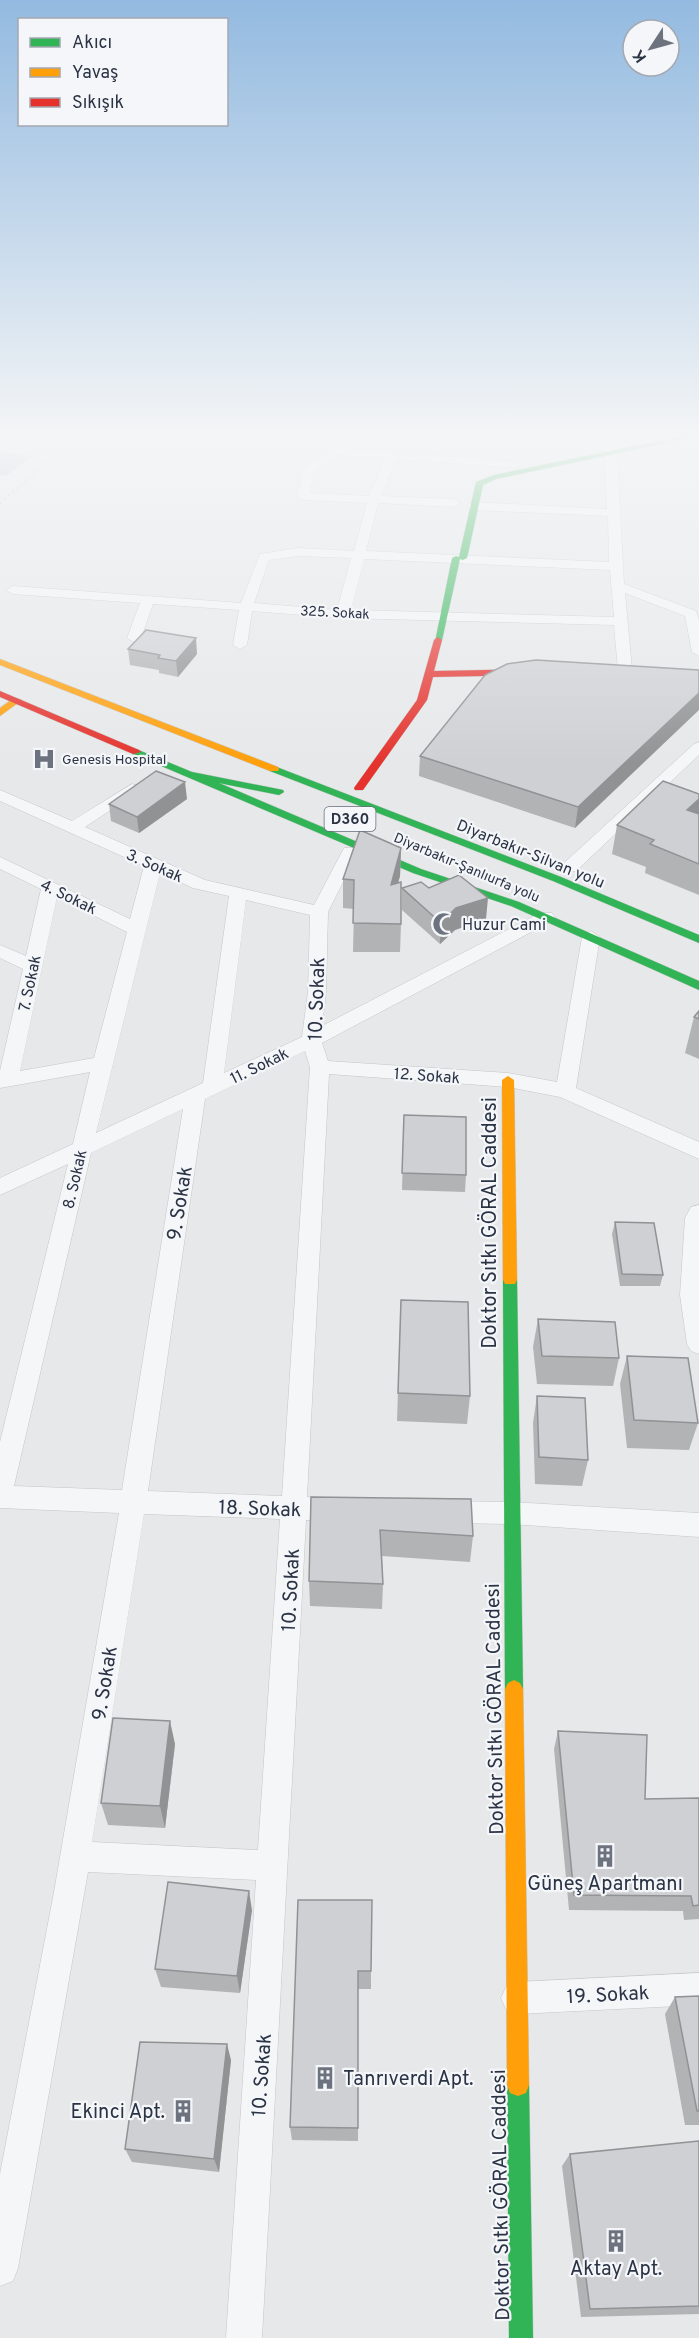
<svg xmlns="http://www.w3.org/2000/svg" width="699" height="2338" font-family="Overpass,sans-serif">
<rect width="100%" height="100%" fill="#e6e8ea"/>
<!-- water -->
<path fill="#b4c4d5" d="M0,452L32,456L6,476L0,475Z"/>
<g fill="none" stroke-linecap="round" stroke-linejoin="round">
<!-- street casing -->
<g stroke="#c4c6c8" stroke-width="1">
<g id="street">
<path d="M353,437H367L347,449L516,462L522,465L516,468L397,459L381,496L454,499L460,503L454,507L378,503L366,551L609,562L608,516L473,510L467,506L473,502L607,509L605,455L600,447L610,445L617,455L624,584L696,611L699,620V656L692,652L685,616L625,593L632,670L625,674L618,670L614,625L343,618L252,611L247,645L240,649L233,645L239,610L153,604L141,638L134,642L127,638L140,603L13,594L6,590L13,586L241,603L260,554L298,548L354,551L367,503L303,500L297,496L304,469L329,449ZM336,455L386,458L369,496L310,493L314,472ZM298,556L351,558L337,610L254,603L269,560ZM364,559L610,570L614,617L351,610Z"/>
<path d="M411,437L559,442L565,445L559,448L416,440Z"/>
<path d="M699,742V755L576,871H564L562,867L564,863L694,744Z"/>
<path d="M132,784L138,786L140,789L138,792L85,827L205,880L314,905L344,848H356L358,852L328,912L326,992L322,1026L540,913H552L555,917L552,921L322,1043L328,1061L508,1073L557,1082L582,937L591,931L600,937L576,1088L699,1142V1159L560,1097L508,1087L329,1074L307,1497L339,1499L348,1502L352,1510L348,1518L339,1521L306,1520L262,2338H226L256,1880L88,1872L18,2268L13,2281L0,2286V2174L54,1892L119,1513L0,1508V1442L68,1164L0,1195V1178L73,1144L90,1072L0,1088V1071L23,969L0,958V945L26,956L41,889L0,869V857L130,919L144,866L0,801V790L72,821ZM160,873L193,888L229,896L203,1083L96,1133ZM57,897L127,932L94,1058L20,1071ZM246,900L310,915L308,992L302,1037L224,1073ZM305,1051L310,1067L282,1496L148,1491L205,1099ZM183,1109L122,1490L14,1486L91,1153ZM144,1514L280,1519L258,1850L92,1842Z"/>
<path d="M699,1205V1354L691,1351L687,1344L680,1295L685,1218L691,1207Z"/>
<path d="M445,1501L511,1502L699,1513V1537L511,1524L445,1523L436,1520L432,1512L436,1504Z"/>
<path d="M699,1973V2005L517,2014L506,2009L501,1998L506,1987L517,1982Z"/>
</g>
</g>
<!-- fast casing -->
<g stroke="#c4c6c8" stroke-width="1">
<g id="fast">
<path d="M679,437H694L496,479L483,485L467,558L463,560L460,559L442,640L435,642L452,558L456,556L459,557L476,482L494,475Z"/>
<path d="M136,749L192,772L283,790L284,792L279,795L219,783L421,869L519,902L699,981V990L511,906L413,873L133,754L131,752Z"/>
<path d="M274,766L561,877L699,935V943L553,881L270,771L269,769Z"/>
<path d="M510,1274L515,1276L517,1280L523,1689L520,1695L514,1698L508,1695L505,1689L503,1280L505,1276Z"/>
<path d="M518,2074L526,2077L529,2085L533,2338H509L507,2085L510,2077Z"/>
</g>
</g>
<!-- slow casing -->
<g stroke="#c4c6c8" stroke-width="1">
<g id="slow">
<path d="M0,659L278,767L279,769L278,771H270L0,665Z"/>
<path d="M14,698L22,700L0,716V708Z"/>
<path d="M508,1076L514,1080L517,1280L515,1284H505L503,1280L502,1080Z"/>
<path d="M514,1680L520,1683L523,1689L529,2085L526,2093L518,2096L510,2093L507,2085L505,1689L508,1683Z"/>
</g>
</g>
<!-- jam casing -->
<g stroke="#c4c6c8" stroke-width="1">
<g id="jam">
<path d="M438,637L442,640L434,671L531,669L536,672L531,675L433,677L427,700L363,790H355L354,788L417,700L434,640Z"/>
<path d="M0,691L139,750L141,752L133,754L0,697Z"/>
</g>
</g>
<!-- street -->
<use href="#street" fill="#f5f6f7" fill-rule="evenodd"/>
<!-- fast -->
<use href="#fast" fill="#30b455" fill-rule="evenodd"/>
<!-- slow -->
<use href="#slow" fill="#ff9f0a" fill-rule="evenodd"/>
<!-- jam -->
<use href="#jam" fill="#e5322d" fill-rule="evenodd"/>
<!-- rail -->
<path stroke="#cecfd2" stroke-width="3" stroke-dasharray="1.5 4" stroke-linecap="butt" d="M0,503L78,437"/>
</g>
<!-- wall -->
<g fill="#b1b3b5">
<path d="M128,649L197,654L178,677L159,673V670L130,665Z"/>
<path d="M699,670L575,828L419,776L420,756Z"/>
<path d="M699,794V895L645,873L646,867L612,854L617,825Z"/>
<path d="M187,799L139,833L111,821L109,804Z"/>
<path d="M401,848L400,876L398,882L401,924L400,952H353L354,909L343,908V879Z"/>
<path d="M402,888L486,919L455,930L440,944L402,910Z"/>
<path d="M699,1011V1059L685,1053L694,1017Z"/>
<path d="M404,1115L466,1175L465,1192L402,1190Z"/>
<path d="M615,1222L663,1275L660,1286H620L612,1234Z"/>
<path d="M401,1300L470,1396L467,1424L397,1421Z"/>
<path d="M538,1319L619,1358L613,1386L537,1384L533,1347Z"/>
<path d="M627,1356L698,1423L689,1450L627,1448L620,1384Z"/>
<path d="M537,1396L588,1460L582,1486L535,1484L533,1423Z"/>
<path d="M311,1497L473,1536L470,1562L382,1556L383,1584L382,1609L310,1606L309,1581Z"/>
<path d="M558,1731L645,1799L699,1798V1919L684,1920L683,1911L569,1910L554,1749Z"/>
<path d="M175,1744L165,1828L108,1825L101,1803Z"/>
<path d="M298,1900L371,1971V1989H358V2141L292,2140L290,2127Z"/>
<path d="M252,1910L240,1993L161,1987L155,1969Z"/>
<path d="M699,1996V2125H685L665,2014L675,1997Z"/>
<path d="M231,2060L219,2172L132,2162L125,2149Z"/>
<path d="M699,2141V2314L581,2317L562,2166L570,2154Z"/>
</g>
<!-- shaded-wall -->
<g fill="#909294">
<path d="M196,638L197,654L178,677L176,661Z"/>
<path d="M699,693V710L575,828L578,807Z"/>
<path d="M185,782L187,799L139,833L137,817Z"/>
<path d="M699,799V816L687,810Z"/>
<path d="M401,848L400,876L390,914L391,885Z"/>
<path d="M488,898L486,919L455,930L440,944L441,923L456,908Z"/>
<path d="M170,1721L175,1744L165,1828L160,1806Z"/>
<path d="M249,1891L252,1910L240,1993L237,1976Z"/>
<path d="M227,2044L231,2060L219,2172L214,2159Z"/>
</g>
<!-- building -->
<g fill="#ced0d3" stroke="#909294" stroke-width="1.5">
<path d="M146,630L196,638L176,661L158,658L160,655L128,649Z"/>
<path d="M536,660L699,670V693L578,807L420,756L485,675L507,664Z"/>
<path d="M156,771L185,782L137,817L109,804Z"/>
<path d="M663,781L699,794V799L687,810L699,814V864L650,844L654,840L617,825Z"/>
<path d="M360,830L401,848L391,885L401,882V924L353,923L354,880L343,879Z"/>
<path d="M459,875L488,898L456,908L441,923L402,888L421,882L429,888Z"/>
<path d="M699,1011V1019L694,1017Z"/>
<path d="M404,1115L466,1117V1175L402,1173Z"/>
<path d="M615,1222L654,1223L663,1275L622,1274Z"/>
<path d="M401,1300L468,1302L470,1396L398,1393Z"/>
<path d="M538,1319L615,1322L619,1358L542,1356Z"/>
<path d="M627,1356L688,1358L698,1423L634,1420Z"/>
<path d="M537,1396L585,1398L588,1460L539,1457Z"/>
<path d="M311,1497L471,1499L473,1536L380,1530L383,1584L309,1581Z"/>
<path d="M113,1718L170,1721L160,1806L101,1803Z"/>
<path d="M558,1731L647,1735L645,1799L699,1798V1905L693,1906L691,1896L574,1895Z"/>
<path d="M168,1882L249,1891L237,1976L155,1969Z"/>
<path d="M298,1900H372L371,1971H358V2128L290,2127Z"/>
<path d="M699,1996V2111H697L675,1997Z"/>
<path d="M140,2042L227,2044L214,2159L125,2149Z"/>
<path d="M699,2141V2306L590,2309L570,2154Z"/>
</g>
<!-- sky -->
<linearGradient id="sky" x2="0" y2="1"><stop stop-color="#93bae0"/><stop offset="0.57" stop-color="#f4f5f6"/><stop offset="1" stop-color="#f4f5f6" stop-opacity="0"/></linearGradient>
<rect width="699" height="765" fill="url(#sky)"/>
<!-- icons -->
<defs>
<g id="hospital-bare" transform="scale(1.8)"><path d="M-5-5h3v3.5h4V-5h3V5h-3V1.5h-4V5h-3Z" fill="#6c737f" stroke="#f4f6f9" stroke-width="2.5" paint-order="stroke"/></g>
<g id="mosque-bare" transform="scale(1.8)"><path d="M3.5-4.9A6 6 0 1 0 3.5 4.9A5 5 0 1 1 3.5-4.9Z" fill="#6c737f" stroke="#f4f6f9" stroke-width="2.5" paint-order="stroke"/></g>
<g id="building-bare" transform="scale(1.8)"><path d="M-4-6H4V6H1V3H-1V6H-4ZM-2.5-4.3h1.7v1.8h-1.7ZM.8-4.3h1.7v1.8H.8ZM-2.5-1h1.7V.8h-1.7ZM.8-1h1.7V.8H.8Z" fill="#6c737f" stroke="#f4f6f9" stroke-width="2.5" paint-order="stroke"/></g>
</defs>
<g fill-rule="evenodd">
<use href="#hospital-bare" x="44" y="759"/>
<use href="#mosque-bare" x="444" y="924"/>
<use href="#building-bare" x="605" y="1856"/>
<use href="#building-bare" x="325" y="2078"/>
<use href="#building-bare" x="183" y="2111"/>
<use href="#building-bare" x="616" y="2241"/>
</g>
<g text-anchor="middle" stroke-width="4.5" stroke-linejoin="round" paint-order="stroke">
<!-- far-street labels -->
<g font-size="14" fill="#2b3445" stroke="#f4f6f9">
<text transform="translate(335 612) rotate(3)" y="5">325. Sokak</text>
<text transform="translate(467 867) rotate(23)" y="5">Diyarbakır-Şanlıurfa yolu</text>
</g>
<!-- far-poi labels -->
<g font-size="14" fill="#2b3445" stroke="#f4f6f9" text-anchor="start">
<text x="62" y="764">Genesis Hospital</text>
</g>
<!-- shield labels -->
<rect fill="#f4f6f9" stroke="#676e7b" stroke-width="1.5" x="324.5" y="807" width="51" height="24" rx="4.5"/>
<g font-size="15" font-weight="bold" fill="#2b3445">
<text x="350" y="824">D360</text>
</g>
<!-- street labels -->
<g font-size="16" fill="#2b3445" stroke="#f4f6f9">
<text transform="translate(531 853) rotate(22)" y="6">Diyarbakır-Silvan yolu</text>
<text transform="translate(155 865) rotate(24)" y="6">3. Sokak</text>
<text transform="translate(69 896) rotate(26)" y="6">4. Sokak</text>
<text transform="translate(29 983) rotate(-78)" y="6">7. Sokak</text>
<text transform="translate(259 1065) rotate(-26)" y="6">11. Sokak</text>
<text transform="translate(427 1075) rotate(4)" y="6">12. Sokak</text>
<text transform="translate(74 1179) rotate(-77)" y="6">8. Sokak</text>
</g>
<!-- poi labels -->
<g font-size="16" fill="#2b3445" stroke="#f4f6f9" text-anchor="start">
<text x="462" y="930">Huzur Cami</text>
</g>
<!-- near-street labels -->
<g font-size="20" fill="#2b3445" stroke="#f4f6f9">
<text transform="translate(316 999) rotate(-88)" y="7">10. Sokak</text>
<text transform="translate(179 1203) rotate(-81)" y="7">9. Sokak</text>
<text transform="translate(489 1223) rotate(-90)" y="7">Doktor Sıtkı GÖRAL Caddesi</text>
<text transform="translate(260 1508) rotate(2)" y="7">18. Sokak</text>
<text transform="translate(290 1590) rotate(-87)" y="7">10. Sokak</text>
<text transform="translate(104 1683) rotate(-81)" y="7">9. Sokak</text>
<text transform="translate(494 1709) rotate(-91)" y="7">Doktor Sıtkı GÖRAL Caddesi</text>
<text transform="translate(608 1994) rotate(-3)" y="7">19. Sokak</text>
<text transform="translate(261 2075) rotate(-86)" y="7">10. Sokak</text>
<text transform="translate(500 2195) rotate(-91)" y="7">Doktor Sıtkı GÖRAL Caddesi</text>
</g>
<!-- near-poi labels -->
<g font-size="20" fill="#2b3445" stroke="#f4f6f9">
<text x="605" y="1890">Güneş Apartmanı</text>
<text x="343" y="2085" text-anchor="start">Tanrıverdi Apt.</text>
<text x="165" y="2118" text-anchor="end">Ekinci Apt.</text>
<text x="616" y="2275">Aktay Apt.</text>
</g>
</g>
<!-- legend -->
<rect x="18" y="18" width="210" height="108" fill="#f4f6f9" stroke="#a4a8b1" stroke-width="1.5"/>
<rect x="30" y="38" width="30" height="9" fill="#30b455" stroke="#a4a8b1" stroke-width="1.5"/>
<text x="72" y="48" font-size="18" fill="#2b3445">Akıcı</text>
<rect x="30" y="68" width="30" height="9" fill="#ff9f0a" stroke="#a4a8b1" stroke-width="1.5"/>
<text x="72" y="78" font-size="18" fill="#2b3445">Yavaş</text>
<rect x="30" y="98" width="30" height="9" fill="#e5322d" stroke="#a4a8b1" stroke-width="1.5"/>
<text x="72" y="108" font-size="18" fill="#2b3445">Sıkışık</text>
<!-- north arrow -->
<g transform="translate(651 48) rotate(234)"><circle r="28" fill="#f4f6f9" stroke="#a4a8b1" stroke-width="1.5"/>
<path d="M0-4.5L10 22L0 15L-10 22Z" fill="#6c737f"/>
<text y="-9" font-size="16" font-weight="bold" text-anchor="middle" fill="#2b3445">K</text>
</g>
</svg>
